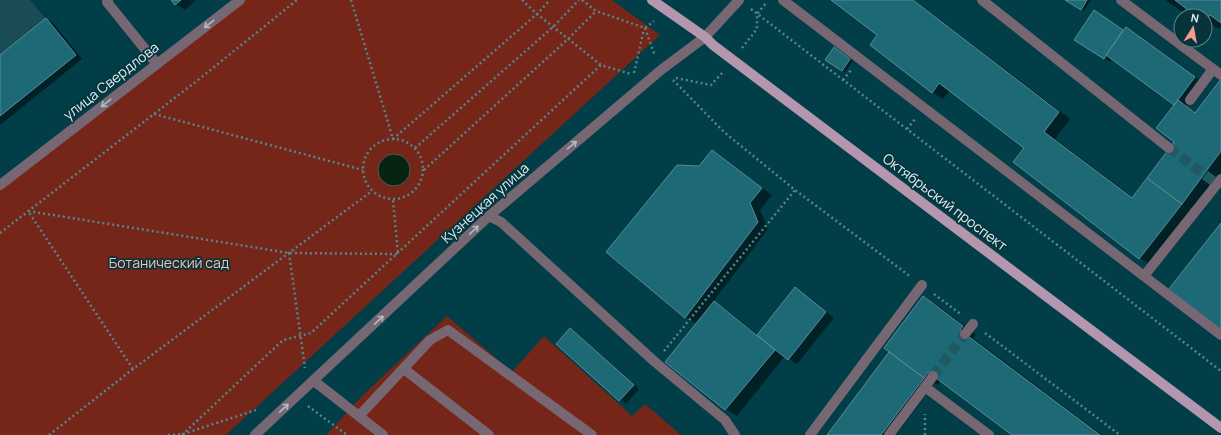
<svg xmlns="http://www.w3.org/2000/svg" width="1221" height="435" font-family="Manrope,sans-serif">
<rect width="100%" height="100%" fill="#013e48"/>
<!-- built -->
<path fill="#1a4c55" d="M0,0H30L76,55L0,116Z"/>
<!-- green -->
<g fill="#762618">
<path d="M238,0H612L660,35L226,435H0V186Z"/>
<path d="M447,316L512,372L544,336L632,416L645,404L681,435H326L365,393Z"/>
</g>
<!-- water -->
<circle fill="#072311" stroke="#466157" cx="394" cy="170" r="16"/>
<!-- shadow -->
<g fill="#0007">
<path d="M172,0H196L185,10L176,4Z"/>
<path d="M832,0H914L1070,119L1055,139L1133,198L1175,141L1176,104L1112,59L1110,62L1104,58L1100,15L1124,31L1126,28L1135,33L1203,83L1186,106L1196,113L1221,80V177L1196,211L1189,207V208L1192,211L1151,264L1139,258L1025,148L950,90L943,99L932,92L878,35Z"/>
<path d="M1067,0H1091L1084,11Z"/>
<path d="M1165,0H1221V26L1219,29L1205,21V16H1198L1186,7L1183,12Z"/>
<path d="M47,19L53,23L82,59L0,125V57Z"/>
<path d="M837,50L853,61L845,72L842,70Z"/>
<path d="M712,151L723,158L772,195L760,210L768,229L713,302L725,309L758,335L795,289L804,294L834,318L797,364L785,356L737,416L726,409L667,362L697,324L685,317L699,167Z"/>
<path d="M923,297L937,305L976,334L973,338L1102,435H1014L941,380L938,385L935,383L896,435H828L894,356Z"/>
<path d="M570,329L576,333L639,389L626,404L620,400L557,343Z"/>
</g>
<!-- building -->
<g fill="#1d6976" stroke="#598d98">
<path d="M171,0H181L175,5Z"/>
<path d="M831,0H913L1059,112L1044,132L1132,198L1147,178L1182,204L1139,259L1013,162L1024,148L939,83L932,93L870,45L877,35Z"/>
<path d="M1065,0H1087L1081,10Z"/>
<path d="M1175,0H1221V23L1210,15L1205,22V16H1196Z"/>
<path d="M1094,10L1123,30L1104,59L1074,40Z"/>
<path d="M46,18L76,55L0,116V55Z"/>
<path d="M1126,27L1195,77L1174,105L1106,55Z"/>
<path d="M834,47L850,59L842,71L825,60Z"/>
<path d="M1221,79V151L1182,204L1147,178L1174,142L1156,128L1178,100L1195,113Z"/>
<path d="M712,150L762,188L750,203L758,222L685,318L606,252L677,165L699,166Z"/>
<path d="M1221,223V331L1168,290Z"/>
<path d="M795,287L826,312L788,360L757,335Z"/>
<path d="M923,296L963,326L960,330L1100,435H1012L928,372L924,378L884,348Z"/>
<path d="M714,301L775,350L725,410L665,362Z"/>
<path d="M570,328L634,385L619,401L556,344Z"/>
<path d="M889,352L924,378L881,435H827Z"/>
</g>
<g fill="none" stroke-linecap="round" stroke-linejoin="round">
<!-- minor-tunnel -->
<g stroke="#215963" stroke-width="10" stroke-dasharray="10 5" stroke-linecap="butt">
<path d="M1169,148L1217,184"/>
<path d="M933,376L965,334"/>
</g>
<!-- path -->
<g stroke="#55858d" stroke-width="2.5" stroke-dasharray="2 3" stroke-linecap="butt">
<path d="M351,0L393,139L537,14L550,0"/>
<path d="M522,0L537,14L601,65L631,74"/>
<path d="M582,0L596,11L645,28L654,21"/>
<path d="M751,9L1221,371"/>
<path d="M645,28L655,56"/>
<path d="M742,48L757,29V14L767,2"/>
<path d="M634,73L644,29"/>
<path d="M676,78L711,85L724,71"/>
<path d="M673,80L724,132L795,190L911,277"/>
<path d="M843,80L851,70"/>
<path d="M154,114L363,170"/>
<path d="M907,129L915,119"/>
<circle cx="393" cy="169" r="30"/>
<path d="M415,148L553,27L579,0"/>
<path d="M424,170L568,39L596,11"/>
<path d="M0,233L198,80L297,0"/>
<path d="M289,253L305,368"/>
<path d="M934,294L962,315"/>
<path d="M985,333L1120,435"/>
<path d="M664,351L795,190"/>
<path d="M133,369L28,211L289,253L398,254L393,200"/>
<path d="M308,406L347,435"/>
<path d="M49,435L133,369L372,191"/>
<path d="M168,435L183,434L259,409"/>
<path d="M182,435L283,340L311,333L601,65"/>
<path d="M925,435V414"/>
</g>
<!-- minor -->
<g stroke="#766773" stroke-width="10">
<path d="M108,0L107,2L157,64"/>
<path d="M783,0L1221,335"/>
<path d="M982,0L1169,148"/>
<path d="M1121,0L1221,75"/>
<path d="M1190,100L1213,69"/>
<path d="M0,185L240,0"/>
<path d="M489,216L501,222L655,362L725,420L735,435"/>
<path d="M1144,276L1221,179"/>
<path d="M965,334L973,324"/>
<path d="M404,369L489,435"/>
<path d="M314,381L383,435"/>
<path d="M925,387L933,376"/>
<path d="M359,416L430,340L448,330L592,435"/>
<path d="M255,435L489,216L661,70L705,37L739,0"/>
<path d="M810,435L922,285"/>
<path d="M889,435L925,387L989,435"/>
</g>
<!-- major -->
<path stroke="#b496af" stroke-width="10" d="M652,0L705,37L713,45L1221,428"/>
</g>
<!-- one-way arrows -->
<defs><path id="oneway-shaft" d="M-6 0H5M1.5-3L5.5 0L1.5 3" fill="none" stroke-width="1.6" stroke-linecap="round" stroke-linejoin="round"/></defs>
<g stroke="#b1bbc3">
<use href="#oneway-shaft" transform="translate(209 24) rotate(142)"/>
<use href="#oneway-shaft" transform="translate(106 103) rotate(142)"/>
<use href="#oneway-shaft" transform="translate(572 145) rotate(-40)"/>
<use href="#oneway-shaft" transform="translate(474 230) rotate(-43)"/>
<use href="#oneway-shaft" transform="translate(379 320) rotate(-43)"/>
<use href="#oneway-shaft" transform="translate(284 408) rotate(-43)"/>
</g>
<g text-anchor="middle" stroke-width="3.5" stroke-linejoin="round" paint-order="stroke">
<!-- street labels -->
<g font-size="14" fill="#d9f3f9" stroke="#08333a">
<text transform="translate(111 81) rotate(-38)" y="5">улица Свердлова</text>
<text transform="translate(945 202) rotate(37)" y="5">Октябрьский проспект</text>
<text transform="translate(485 203) rotate(-42)" y="5">Кузнецкая улица</text>
</g>
<!-- park labels -->
<g font-size="14" fill="#f6c2b7" stroke="#08333a">
<text x="169" y="268">Ботанический сад</text>
</g>
</g>
<!-- north arrow -->
<g transform="translate(1193 28) rotate(11)"><circle r="19" fill="#08333a" stroke="#5c8086"/>
<path d="M0-3L7 15L0 10L-7 15Z" fill="#f49d8c"/>
<text y="-6" font-size="11" font-weight="bold" text-anchor="middle" fill="#d9f3f9">N</text>
</g>
</svg>
